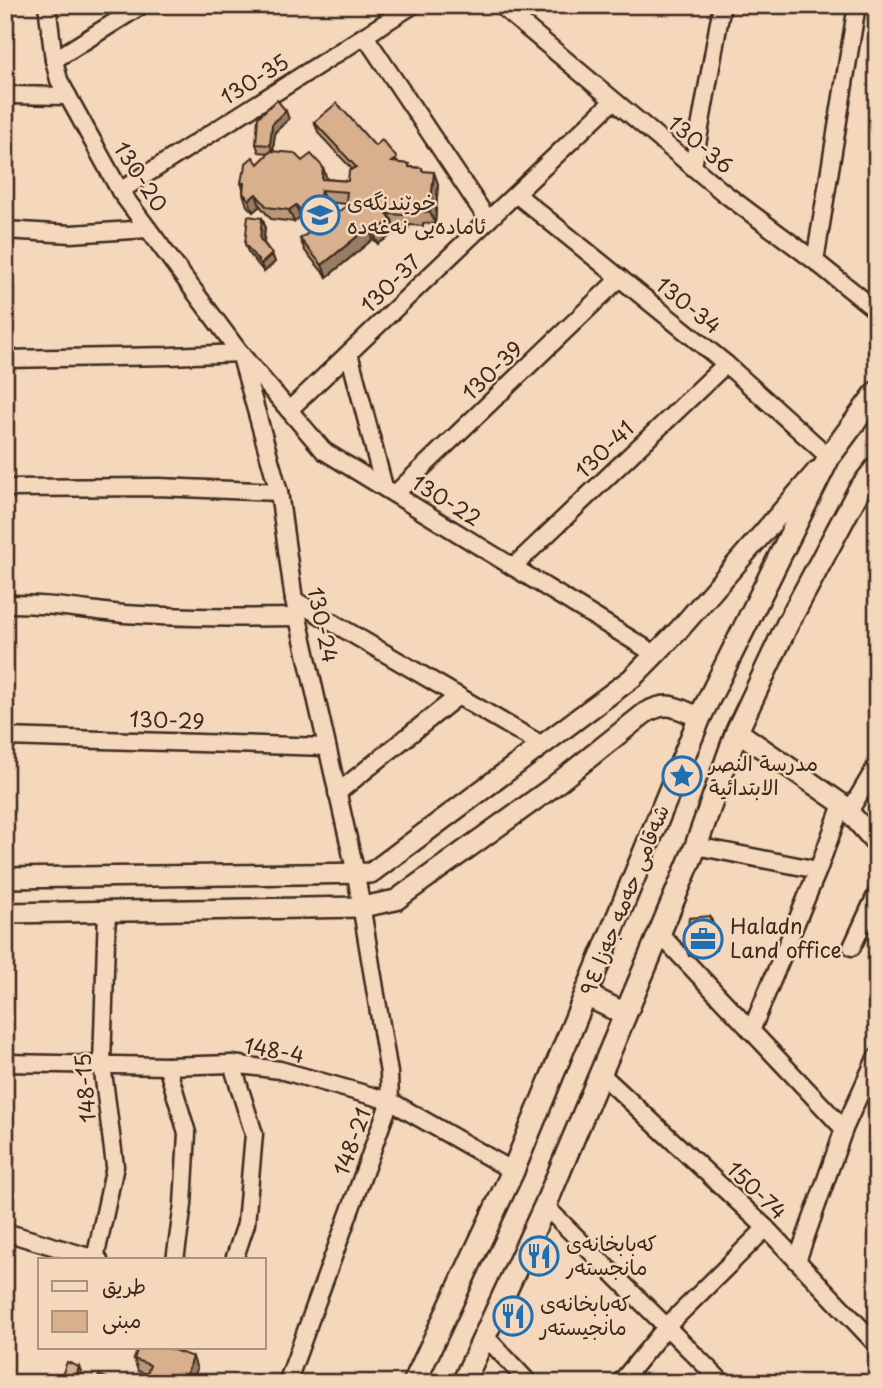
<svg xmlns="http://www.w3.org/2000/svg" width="882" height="1388" font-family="'Playpen Sans','Playpen Sans Arabic',sans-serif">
<rect width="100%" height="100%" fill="#f5d7bb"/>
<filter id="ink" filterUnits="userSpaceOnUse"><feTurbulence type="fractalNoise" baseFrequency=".0143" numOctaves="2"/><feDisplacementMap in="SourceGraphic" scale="14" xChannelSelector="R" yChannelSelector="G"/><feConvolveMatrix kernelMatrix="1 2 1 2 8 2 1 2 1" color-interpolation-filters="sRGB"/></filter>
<g filter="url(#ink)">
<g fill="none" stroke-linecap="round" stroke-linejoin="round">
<!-- minor casing -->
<g stroke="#3b2a1e" stroke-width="21">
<g id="minor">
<path d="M47,5L54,60L59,80L120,191L240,353L324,451L655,654"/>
<path d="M500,5L724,193L815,261L877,311"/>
<path d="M365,36L488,220"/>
<path d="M54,60L142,5"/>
<path d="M5,95L68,96"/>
<path d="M693,167L722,5"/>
<path d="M120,191L413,5"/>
<path d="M516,194L726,364L829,457"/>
<path d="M5,230L71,234L148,229"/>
<path d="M815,261L857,5"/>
<path d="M240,353L279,492L294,600L356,874L389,1073L390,1101L287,1383"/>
<path d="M349,353L384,487"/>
<path d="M5,359L170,356L240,353"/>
<path d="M289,410L613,101"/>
<path d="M5,488L159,487L279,492"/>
<path d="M395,494L620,278"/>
<path d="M513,567L726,364"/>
<path d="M294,600L542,745"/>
<path d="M5,604C45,603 85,610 124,614C183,618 239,618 298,617"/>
<path d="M5,737L327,747"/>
<path d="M337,793L458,696"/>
<path d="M849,812L877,765"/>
<path d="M696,846L818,870L842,804"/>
<path d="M659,933L844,1129"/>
<path d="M852,947L877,893"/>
<path d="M751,1031L818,870"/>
<path d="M5,1063L167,1066L232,1064L280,1070L390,1101L513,1171"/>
<path d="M232,1064L254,1134L246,1224L234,1260"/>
<path d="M167,1066L187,1133L183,1205L175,1260"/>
<path d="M600,1073L766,1228L877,1345"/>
<path d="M545,1206L723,1383"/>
<path d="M5,1232L99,1260"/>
<path d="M95,1259L115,1166L102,1064L107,910"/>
<path d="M797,1261L844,1129L877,1056"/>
<path d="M485,1336L529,1383"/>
<path d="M620,1383L667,1326L766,1228"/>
</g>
</g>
<!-- tertiary casing -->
<g stroke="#3b2a1e" stroke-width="24">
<g id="tertiary">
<path d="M737,731L842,804L877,844"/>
<path d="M5,878L371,873L632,678L678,631L817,471"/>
<path d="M5,913L362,907L396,900L550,789L645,713C670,699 676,709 700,717"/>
</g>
</g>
<!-- secondary casing -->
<g stroke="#3b2a1e" stroke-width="26">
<g id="secondary">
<path d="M586,995L625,1014"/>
<path d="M414,1383L513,1171L700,717L829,457L877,392"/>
<path d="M463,1383L545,1206L696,846L737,731L788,623L859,490L877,467"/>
</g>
</g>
<!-- minor -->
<use href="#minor" stroke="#f5d7bb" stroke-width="16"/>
<!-- tertiary -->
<use href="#tertiary" stroke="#f5d7bb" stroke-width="19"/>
<!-- secondary -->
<use href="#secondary" stroke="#f5d7bb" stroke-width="21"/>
</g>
<!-- wall -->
<g fill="#bb977a" stroke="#3b2a1e" stroke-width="2">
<path d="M289,119L275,132L273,152L302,161L327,179L348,181L352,169L319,134L314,122L375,146L399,163L410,167L422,168L423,171L438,184L435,224L423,223V226L409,225V228L394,227L396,232L378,244L373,239L327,277L305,251L300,239L348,205L347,204L325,202L324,215L309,226L300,217L294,222L271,219L260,206L253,212L247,206L243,193V188L241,183L245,172L258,164L269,153L259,152L256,144Z"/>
<path d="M262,218L265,226L264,243L272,254L275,262L264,272L248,252L245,244Z"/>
<path d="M713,924L716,950L689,956L686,948Z"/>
<path d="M134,1359L197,1369L147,1374L138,1371Z"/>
</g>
<!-- shaded-wall -->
<g fill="#987b63" stroke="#3b2a1e" stroke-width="2">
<path d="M286,111L289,119L275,132L273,153L270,145L272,124Z"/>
<path d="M323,167L327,179L326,191L322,179Z"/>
<path d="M434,172L438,184L435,224L430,212Z"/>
<path d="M321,190L325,202L324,215L309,226L304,214Z"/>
<path d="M256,194L260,206L253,212L249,200Z"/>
<path d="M296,205L300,217L294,222L289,210Z"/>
<path d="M262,218L265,226L263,247L260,239Z"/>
<path d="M392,220L396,232L378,244L373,232Z"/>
<path d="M369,227L373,239L327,277L322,265Z"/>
<path d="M272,254L275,262L264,272L261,264Z"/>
<path d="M710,916L713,924L716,950L713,942Z"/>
<path d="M193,1357L197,1369L192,1383H183Z"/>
<path d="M79,1367L84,1379L83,1383H79L76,1376Z"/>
</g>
<!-- building -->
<g fill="#d9b08e" stroke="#3b2a1e" stroke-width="2">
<path d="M277,100L286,111L272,124L270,145L256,144L258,117Z"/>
<path d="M337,103L375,146L382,140L397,158L392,162L409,164V167L422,168V171L434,172L430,212L418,211V214L405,213L404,215L387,214L392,220L373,232L369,227L322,265L300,239L351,203L346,200L347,192L321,190L319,202L304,214L296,205L289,210L267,207L256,194L249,200L243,193L244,183H241L243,172H245L246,163L253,157L258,164L271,151L294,153L302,161L311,154L323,167L322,179L348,181L349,171L356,167L314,122Z"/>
<path d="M248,216L262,218L260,239L272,254L261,264L245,244Z"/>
<path d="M710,916L713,942L686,948L689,918Z"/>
<path d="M138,1348H168L193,1357L183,1383H144L150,1365L134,1359Z"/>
<path d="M67,1362L79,1367L76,1376L82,1378L80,1383H59Z"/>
<path d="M99,1375L119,1383H96Z"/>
</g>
</g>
<!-- icons -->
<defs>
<g id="school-ring" transform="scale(2.0125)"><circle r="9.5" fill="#f5d7bb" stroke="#1f6fb2" stroke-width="1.5"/><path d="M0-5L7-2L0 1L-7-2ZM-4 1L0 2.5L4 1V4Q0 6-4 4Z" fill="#1f6fb2"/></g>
<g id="sight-ring" transform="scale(2.0125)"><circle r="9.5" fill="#f5d7bb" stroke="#1f6fb2" stroke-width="1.5"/><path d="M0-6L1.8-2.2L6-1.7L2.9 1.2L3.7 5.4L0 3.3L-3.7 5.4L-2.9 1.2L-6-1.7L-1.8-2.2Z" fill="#1f6fb2"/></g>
<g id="office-ring" transform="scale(2.0125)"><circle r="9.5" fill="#f5d7bb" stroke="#1f6fb2" stroke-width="1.5"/><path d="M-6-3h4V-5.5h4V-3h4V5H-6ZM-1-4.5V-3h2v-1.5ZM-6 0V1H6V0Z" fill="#1f6fb2"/></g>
<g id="restaurant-ring" transform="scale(2.0125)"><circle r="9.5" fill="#f5d7bb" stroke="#1f6fb2" stroke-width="1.5"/><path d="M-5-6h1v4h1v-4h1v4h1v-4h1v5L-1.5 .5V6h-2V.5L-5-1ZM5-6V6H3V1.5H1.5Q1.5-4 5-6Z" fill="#1f6fb2"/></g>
</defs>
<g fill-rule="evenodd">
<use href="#school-ring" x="320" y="215"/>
<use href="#sight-ring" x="682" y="776"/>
<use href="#office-ring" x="703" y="939"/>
<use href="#restaurant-ring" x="539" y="1256"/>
<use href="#restaurant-ring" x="513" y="1316"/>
</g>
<g text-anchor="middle" stroke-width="5" stroke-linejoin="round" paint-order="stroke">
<!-- street labels -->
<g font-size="21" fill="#3b2a1e" stroke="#f5d7bb">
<text transform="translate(255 80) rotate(-32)" y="7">130-35</text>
<text transform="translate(700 145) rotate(40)" y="7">130-36</text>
<text transform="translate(140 177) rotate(57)" y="7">130-20</text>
<text transform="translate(391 284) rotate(-44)" y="7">130-37</text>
<text transform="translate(688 306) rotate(39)" y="7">130-34</text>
<text transform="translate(493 371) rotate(-44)" y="7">130-39</text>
<text transform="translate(605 450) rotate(-44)" y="7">130-41</text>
<text transform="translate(446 501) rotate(32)" y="7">130-22</text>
<text transform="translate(322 625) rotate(78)" y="7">130-24</text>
<text transform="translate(167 721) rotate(2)" y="7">130-29</text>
<text transform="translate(625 900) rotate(-68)" y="7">شەقامی حەمە جەزا ٩٤</text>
<text transform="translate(274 1051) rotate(10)" y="7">148-4</text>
<text transform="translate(86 1088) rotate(-95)" y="7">148-15</text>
<text transform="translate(353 1142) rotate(-70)" y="7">148-21</text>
<text transform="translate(756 1191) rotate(44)" y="7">150-74</text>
</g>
<!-- poi labels -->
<g font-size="21" fill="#3b2a1e" stroke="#f5d7bb" text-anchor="start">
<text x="347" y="210">خوێندنگەی<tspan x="347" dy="24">ئامادەیی نەغەدە</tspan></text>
<text x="709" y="771">مدرسة النصر<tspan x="709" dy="24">الابتدائية</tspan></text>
<text x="730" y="934">Haladn<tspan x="730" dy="24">Land office</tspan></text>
<text x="566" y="1251">کەبابخانەی<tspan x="566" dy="24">مانجستەر</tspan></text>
<text x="540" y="1311">كەبابخانەی<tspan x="540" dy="24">مانجیستەر</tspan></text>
</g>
</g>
<!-- margin -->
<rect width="882" height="1388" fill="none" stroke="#f5d7bb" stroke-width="28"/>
<rect x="14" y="14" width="854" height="1360" fill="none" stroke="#3b2a1e" stroke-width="2.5" filter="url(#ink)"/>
<!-- legend -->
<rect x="38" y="1258" width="228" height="91" fill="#f5d7bb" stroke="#ab927c" stroke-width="2"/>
<rect x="52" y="1281" width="35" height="10" fill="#f5d7bb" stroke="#ab927c" stroke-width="2"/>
<text x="102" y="1294" font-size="21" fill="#3b2a1e">طريق</text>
<rect x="52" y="1311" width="35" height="21" fill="#d9b08e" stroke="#ab927c" stroke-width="2"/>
<text x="102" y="1328" font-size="21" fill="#3b2a1e">مبنى</text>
</svg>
